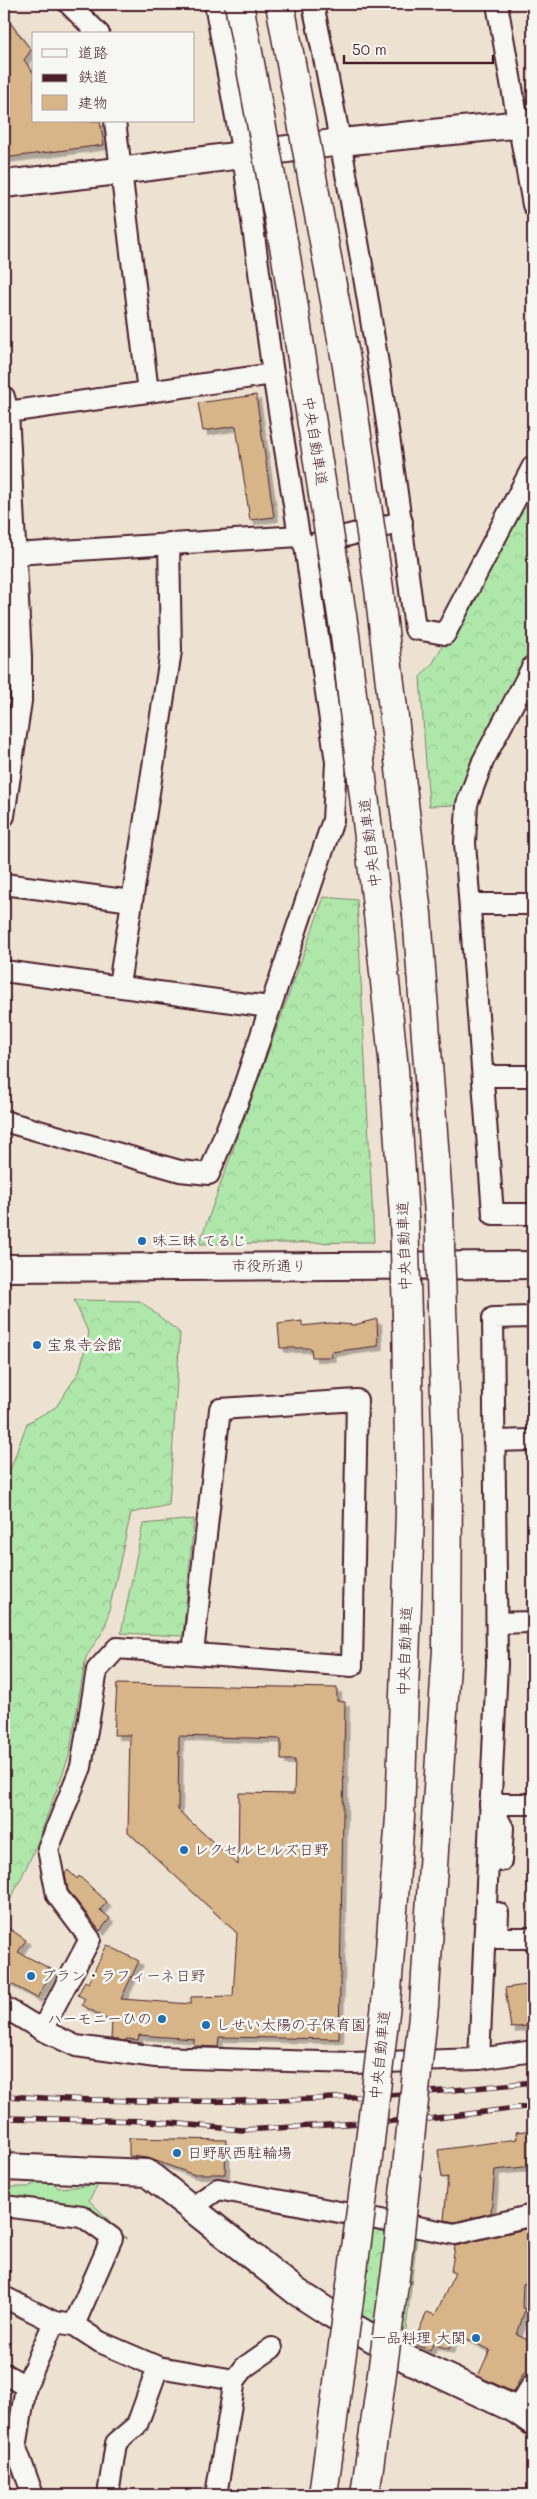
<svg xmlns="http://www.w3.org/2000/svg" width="537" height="2499" font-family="Mali,'Klee One',sans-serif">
<defs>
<pattern id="forest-crowns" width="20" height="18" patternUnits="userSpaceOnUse" patternTransform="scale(1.25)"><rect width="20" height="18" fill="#afe7aa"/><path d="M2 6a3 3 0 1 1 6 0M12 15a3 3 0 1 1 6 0" fill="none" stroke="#98c692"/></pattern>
<filter id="shadow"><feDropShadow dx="4.5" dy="4.5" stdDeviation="0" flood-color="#0004"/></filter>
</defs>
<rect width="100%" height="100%" fill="#ede2d2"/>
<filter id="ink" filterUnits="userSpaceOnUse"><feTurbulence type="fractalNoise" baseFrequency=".02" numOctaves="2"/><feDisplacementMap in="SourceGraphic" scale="10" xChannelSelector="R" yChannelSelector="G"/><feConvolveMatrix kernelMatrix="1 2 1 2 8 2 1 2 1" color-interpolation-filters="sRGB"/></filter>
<g filter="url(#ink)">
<!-- built -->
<path fill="#e6d4bc" d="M4,559L13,683L4,735Z"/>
<!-- green -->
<path fill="#afe7aa" stroke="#7c836a" d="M49,2177L58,2188L98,2185L89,2200L127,2239L87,2209L4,2202V2187H28Z"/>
<!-- forest -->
<g fill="url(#forest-crowns)" stroke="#7c836a">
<path d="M533,480V645L490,729L458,805L429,806L420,677L433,663Z"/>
<path d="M324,897L357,900L374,1242L199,1244Z"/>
<path d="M74,1300L140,1301L180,1333L169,1505L131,1513L105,1628L86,1657L69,1756L35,1849L7,1907L4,1905V1504L8,1476L27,1423L56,1407L79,1372L89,1334Z"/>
<path d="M194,1519L183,1636L121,1633L143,1524Z"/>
<path d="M352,2219L417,2235L404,2346L339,2314Z"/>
</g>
<!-- building -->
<g fill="#d7b589" stroke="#4a1f2b" fill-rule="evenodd" filter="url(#shadow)">
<path d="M4,15L31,50L24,60L34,74V121H100L104,145L4,158Z"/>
<path d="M256,395L274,517L250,520L236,426L203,431L198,403Z"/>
<path d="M377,1319L378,1346L331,1352L332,1357H312L311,1348H280L278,1324L302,1321V1326L330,1323L354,1325Z"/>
<path d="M117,1684L337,1688V1701L345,1702L339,2039L219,2037L218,2047L194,2046V2039L139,2035L138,2040L126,2039V2041L111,2039L112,2022L82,2005L85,1999L78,1995L85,1981L88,1983L107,1945L139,1961L121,1999L191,2004V1997L233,1996L237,1933L128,1832L130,1735H114ZM179,1736L281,1739V1760H295L294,1794L239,1793L238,1865L178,1810Z"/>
<path d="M68,1870L77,1879L79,1876L107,1902L100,1910L110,1918L100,1931L68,1890L65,1874Z"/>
<path d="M4,1925L26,1940L18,1952L53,1970L37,1998L4,1980Z"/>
<path d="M533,1984V2025L511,2028L505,1988Z"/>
<path d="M533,2130V2166L495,2170L491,2213L455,2222L444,2220L448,2177L442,2178L438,2150L517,2139L516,2132Z"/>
<path d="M129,2138L226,2140L225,2174H192L148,2158L129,2156Z"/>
<path d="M533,2227V2282L523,2284L522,2308L525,2309L517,2335L528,2340L533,2348V2358L530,2373L524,2372L513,2392L478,2376L490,2350L455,2333L449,2349L433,2344L430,2350L413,2344L427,2312L435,2315L455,2273L451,2272L455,2246Z"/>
</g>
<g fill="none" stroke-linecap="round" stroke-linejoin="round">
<!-- minor casing -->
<g stroke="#4a1f2b" stroke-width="24">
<g id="minor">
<path d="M69,4L99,34"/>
<path d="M313,4C356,210 389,420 415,629L445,634L533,466"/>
<path d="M497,4L533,205"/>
<path d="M115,121L148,392"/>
<path d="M4,397L8,412L21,657V701L4,816"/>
<path d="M8,412L273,374"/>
<path d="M317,543L402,522"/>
<path d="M15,554L299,536"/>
<path d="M533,666L483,761L467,804L465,843L493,1214H533"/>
<path d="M4,884L132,901"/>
<path d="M471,904H533"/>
<path d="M4,971L269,1007"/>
<path d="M119,985L171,651L169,543"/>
<path d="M483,1076H533"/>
<path d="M4,1121L180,1171L209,1174L244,1086L333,820L336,762L305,546L299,536L273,374L243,155L215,4"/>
<path d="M494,1441L533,1440"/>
<path d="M497,1623L533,1622"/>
<path d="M490,1804L503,1828L501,1861"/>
<path d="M490,1804H533"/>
<path d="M498,1913L497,1938H533"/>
<path d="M4,2007L42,2030L76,2046L156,2057L352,2063L479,2059L533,2051"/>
<path d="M42,2030L90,1939L57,1895L48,1849L81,1767L97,1670L117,1648L352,1666L357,1400L220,1409L193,1653"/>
<path d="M479,2059L497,1664L493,1318L533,1317"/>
<path d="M4,2206L82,2216L112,2238L74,2325"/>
<path d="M193,2207L218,2189L455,2234L533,2215"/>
<path d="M4,2297L54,2322L74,2325L100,2342L158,2367L235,2380L245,2367L272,2348"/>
<path d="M4,2374L26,2386"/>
<path d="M516,2410L533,2384"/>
<path d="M33,2495L16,2448L26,2386L54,2322"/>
<path d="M108,2495L116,2443L137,2425L158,2367"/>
<path d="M216,2495L235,2380"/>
</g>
</g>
<!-- tertiary casing -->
<g stroke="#4a1f2b" stroke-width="30">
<g id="tertiary">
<path d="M4,184L119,171L341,142L533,123"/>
<path d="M4,1268L533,1265"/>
<path d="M4,2167L147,2173L297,2292L328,2312L409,2360L516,2410L533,2422"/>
</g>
</g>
<!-- motorway casing -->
<g stroke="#4a1f2b" stroke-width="31">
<g id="motorway">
<path d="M378,914L394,1069L404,1217"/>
<path d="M417,914L439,1214"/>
<path d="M386,2004L400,1817L410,1512L407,1315"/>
<path d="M424,2006L447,1649L448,1484L442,1308"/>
<path d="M323,2495L335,2405"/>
<path d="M365,2495L377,2410"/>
</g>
</g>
<!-- minor -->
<use href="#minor" stroke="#f6f6f2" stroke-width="20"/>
<!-- tertiary -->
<use href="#tertiary" stroke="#f6f6f2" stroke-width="26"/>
<!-- motorway -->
<use href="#motorway" stroke="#f6f6f2" stroke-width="28"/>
<!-- rail casing -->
<g stroke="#4a1f2b" stroke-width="5.5">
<g id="rail">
<path d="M4,2096C180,2106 358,2102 533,2082"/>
<path d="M4,2118L150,2121L242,2130L428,2119L533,2106"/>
</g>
</g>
<!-- rail -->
<use href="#rail" stroke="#f6f6f2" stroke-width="4" stroke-dasharray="11" stroke-linecap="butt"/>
<!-- motorway-bridge casing -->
<g stroke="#4a1f2b" stroke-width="31" stroke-linecap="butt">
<g id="motorway-bridge">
<path d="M239,4L286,257L345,635L378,914"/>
<path d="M280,4L347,366L379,589L417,914"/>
<path d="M439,1214L442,1308"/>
<path d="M404,1217L407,1315"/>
<path d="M335,2405L368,2158L386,2004"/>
<path d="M377,2410L397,2262L424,2006"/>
</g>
</g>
<!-- motorway-bridge -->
<use href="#motorway-bridge" stroke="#f6f6f2" stroke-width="28"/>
</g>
</g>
<!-- markers -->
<g fill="#1f6fb2" stroke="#f6f6f2" stroke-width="2">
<circle cx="142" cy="1241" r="5"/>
<circle cx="37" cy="1345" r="5"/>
<circle cx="184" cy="1850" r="5"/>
<circle cx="31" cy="1976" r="5"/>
<circle cx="162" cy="2019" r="5"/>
<circle cx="206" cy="2025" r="5"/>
<circle cx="177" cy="2153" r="5"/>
<circle cx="476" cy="2338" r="5"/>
</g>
<g text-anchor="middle" stroke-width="5" stroke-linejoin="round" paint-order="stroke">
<!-- street labels -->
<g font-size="15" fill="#4a1f2b" stroke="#f6f6f2">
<text transform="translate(315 441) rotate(81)" y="5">中央自動車道</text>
<text transform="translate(370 843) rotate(-97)" y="5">中央自動車道</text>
<text transform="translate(404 1246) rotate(-92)" y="5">中央自動車道</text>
<text x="269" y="1271">市役所通り</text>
<text transform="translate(405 1651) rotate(-88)" y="5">中央自動車道</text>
<text transform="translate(380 2055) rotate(-84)" y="5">中央自動車道</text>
</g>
<!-- poi labels -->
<g font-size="15" fill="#4a1f2b" stroke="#f6f6f2" text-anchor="start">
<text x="152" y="1246">味三昧 てるじ</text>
<text x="47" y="1350">宝泉寺会館</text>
<text x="194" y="1855">レクセルヒルズ日野</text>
<text x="41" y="1981">ブラン・ラフィーネ日野</text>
<text x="152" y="2024" text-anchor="end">ハーモニーひの</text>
<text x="216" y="2030">しせい太陽の子保育園</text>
<text x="187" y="2158">日野駅西駐輪場</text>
<text x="466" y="2343" text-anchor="end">一品料理 大関</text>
</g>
</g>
<!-- margin -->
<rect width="537" height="2499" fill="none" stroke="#f6f6f2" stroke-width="20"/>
<rect x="10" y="10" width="517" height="2479" fill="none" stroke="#4a1f2b" stroke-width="2" filter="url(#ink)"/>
<!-- legend -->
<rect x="32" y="32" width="162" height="90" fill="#f6f6f2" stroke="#b1a0a2"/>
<rect x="42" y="49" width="25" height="8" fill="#f6f6f2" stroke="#b1a0a2"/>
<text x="78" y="58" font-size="15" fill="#4a1f2b">道路</text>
<rect x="42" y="74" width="25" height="8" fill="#4a1f2b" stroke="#b1a0a2"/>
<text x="78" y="82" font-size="15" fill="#4a1f2b">鉄道</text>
<rect x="42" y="95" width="25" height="15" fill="#d7b589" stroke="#b1a0a2"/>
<text x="78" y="108" font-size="15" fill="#4a1f2b">建物</text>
<!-- scale -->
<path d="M344 55v8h149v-8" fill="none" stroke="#4a1f2b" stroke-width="2.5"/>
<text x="352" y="55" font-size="15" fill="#4a1f2b" stroke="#f6f6f2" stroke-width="4" paint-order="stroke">50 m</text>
</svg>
